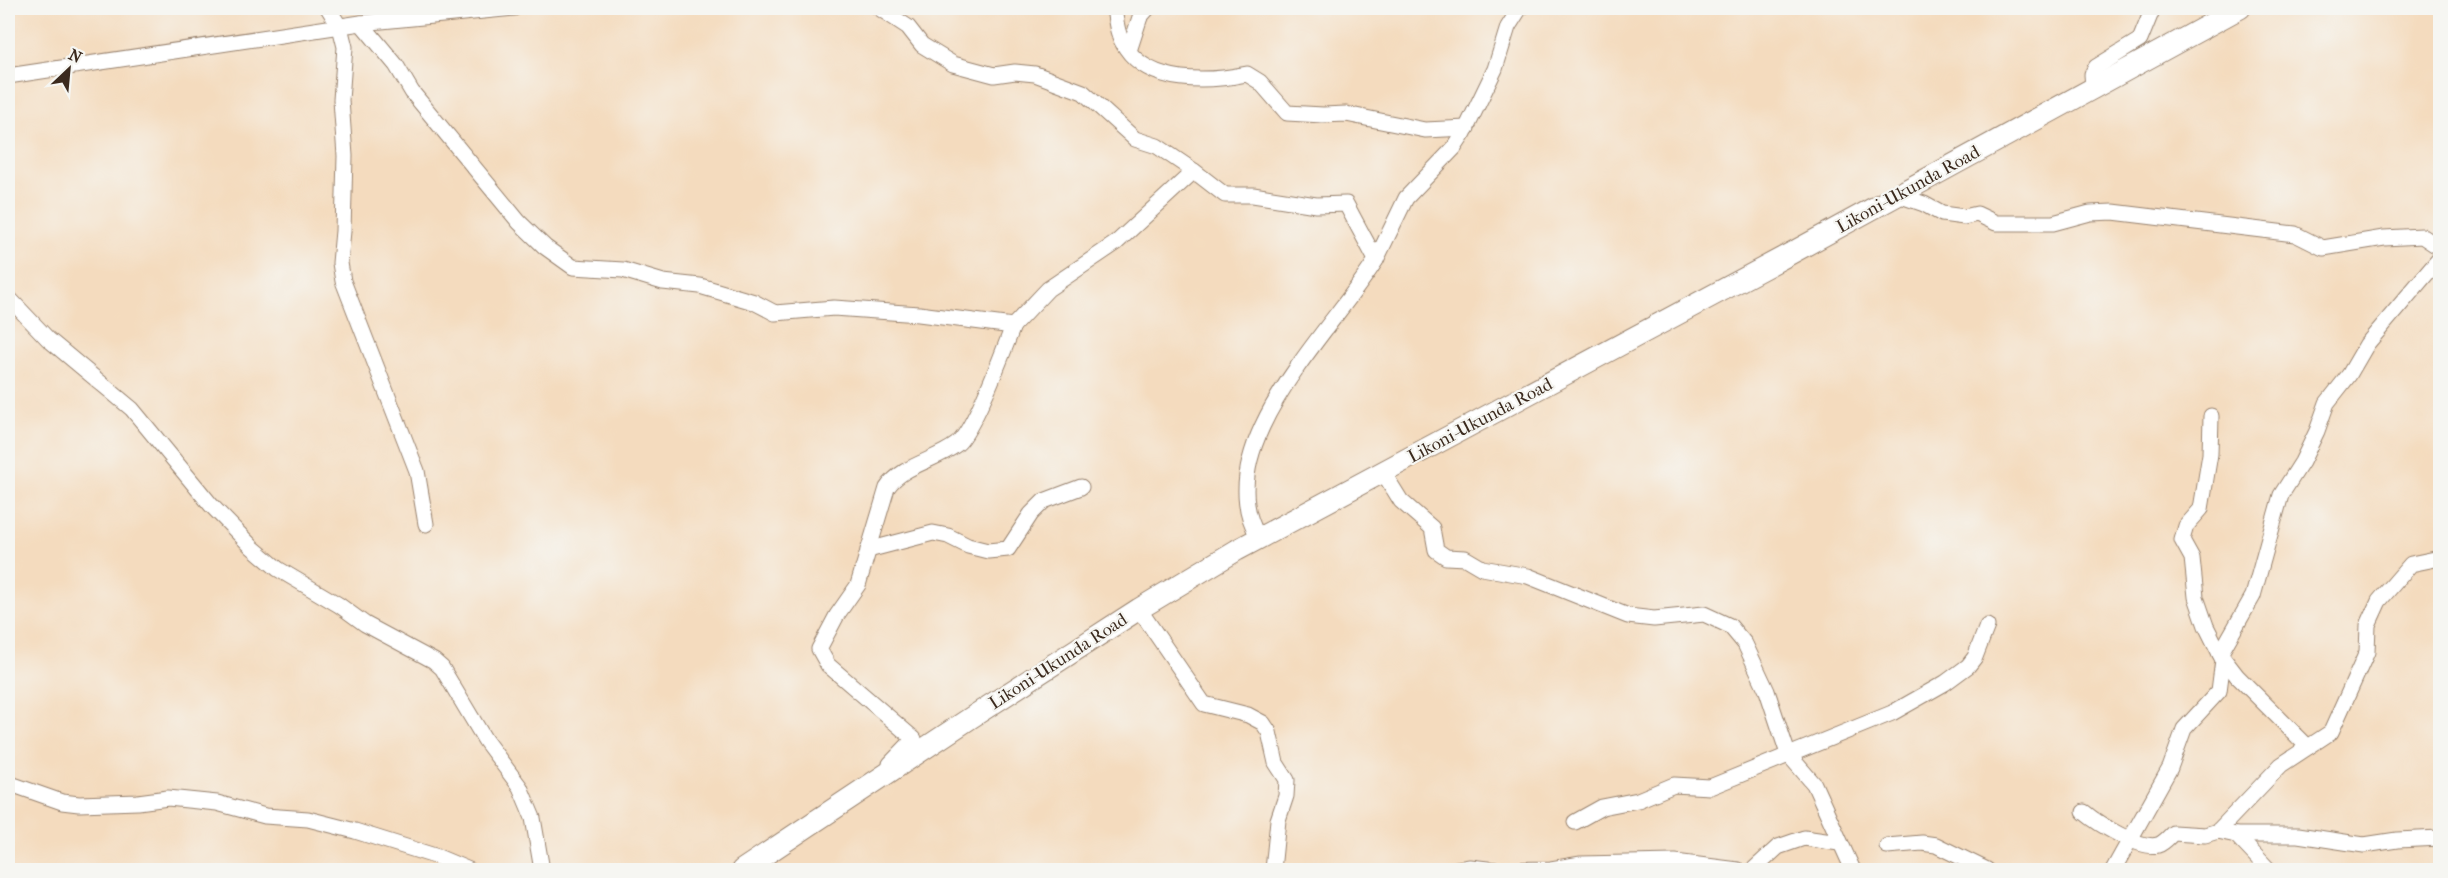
<svg xmlns="http://www.w3.org/2000/svg" width="2448" height="878" font-family="'IM FELL French Canon',serif">
<rect width="100%" height="100%" fill="#f6f6f2"/>
<filter id="ink" filterUnits="userSpaceOnUse"><feTurbulence type="fractalNoise" baseFrequency=".0167" numOctaves="2"/><feDisplacementMap in="SourceGraphic" scale="12" xChannelSelector="R" yChannelSelector="G"/><feConvolveMatrix kernelMatrix="1 2 1 2 8 2 1 2 1" color-interpolation-filters="sRGB"/></filter>
<filter id="wash" filterUnits="userSpaceOnUse"><feTurbulence type="fractalNoise" baseFrequency=".008" numOctaves="4" result="noise"/><feDisplacementMap in="SourceGraphic" scale="24" xChannelSelector="R" yChannelSelector="G"/><feGaussianBlur stdDeviation="1.35" result="paint"/><feColorMatrix in="noise" values="0 0 0 0 0 0 0 0 0 0 0 0 0 0 0 0 0 1.4 0 .05"/><feComposite in="paint" operator="in"/></filter>
<g filter="url(#wash)">
<rect width="100%" height="100%" fill="#f4dbbe"/>
</g>
<g filter="url(#ink)">
<g fill="none" stroke-linecap="round" stroke-linejoin="round">
<!-- minor casing -->
<g stroke="#98826e" stroke-width="17">
<g id="minor">
<path d="M328,8L340,27L345,47L341,100L345,156L343,231L340,263L343,281L417,471L426,524"/>
<path d="M879,8L908,27L922,45L953,64L994,75L1015,72L1035,74L1083,92L1135,139L1157,146L1194,171"/>
<path d="M1114,8C1116,21 1117,36 1126,48C1151,85 1208,82 1247,74L1260,82L1287,113L1323,115L1346,114L1425,130L1467,128"/>
<path d="M361,23L396,65L412,92L519,222L545,247L573,267L623,270L663,282L700,286L754,302L775,313L834,308L919,314L1013,326L1048,289L1116,243L1194,171L1225,195H1253L1316,205L1346,204L1376,260C1332,331 1205,449 1259,538"/>
<path d="M1129,51L1140,17L1148,8"/>
<path d="M8,76L361,23L514,8"/>
<path d="M2093,88L2092,74L2096,67L2140,40L2153,8"/>
<path d="M1898,195L1924,204L1942,214L1964,217L1977,214L1996,223H2053L2090,213L2113,212L2295,234L2323,248L2384,238L2422,236L2440,248"/>
<path d="M1376,260L1406,198L1454,148L1464,133L1495,69L1508,27L1520,8"/>
<path d="M8,297L48,339L132,409L211,505L252,547L278,569L339,605L365,624L434,661L442,668L485,740L520,787L533,818L542,870"/>
<path d="M1383,472L1401,501L1432,528L1436,550L1446,557L1465,558L1482,568L1528,576L1628,616L1654,619L1704,614L1730,626L1745,644L1767,691L1788,754L1814,784L1853,870"/>
<path d="M868,550L933,533L948,536L968,546L988,551L1008,549L1031,514L1044,501L1081,487"/>
<path d="M1139,609L1204,704L1248,715L1263,723L1269,732L1276,763L1287,780L1286,796L1278,820L1273,870"/>
<path d="M2308,747L2237,676L2220,654L2253,596L2281,495L2302,462L2317,431L2327,403L2349,375L2367,344L2440,258"/>
<path d="M890,764L914,739L828,665L819,649L837,615L858,585L887,488C902,465 935,461 957,444C974,430 1004,350 1013,326"/>
<path d="M8,783L62,802L79,804L138,802L168,798L217,803L265,816L308,819L355,831L438,857L469,870"/>
<path d="M2084,812C2097,823 2140,850 2158,845C2164,843 2168,838 2173,833L2205,835L2218,831L2281,765L2331,732L2367,652L2368,625L2379,601L2411,564L2440,558"/>
<path d="M1575,822L1602,807L1638,800L1674,785L1710,787L1892,713L1945,683L1968,666L1975,657L1987,626"/>
<path d="M2218,831L2236,835H2298L2364,845L2397,840L2440,838"/>
<path d="M2236,835L2269,870"/>
<path d="M1887,846L1922,843L1936,845L1987,870"/>
<path d="M1452,870L1470,867L1496,870L1551,869L1581,864L1675,862L1738,870"/>
<path d="M1753,870L1778,847L1804,838L1839,843"/>
<path d="M2113,870L2170,768L2184,729L2219,691L2223,660L2206,626L2196,597L2192,558L2182,540L2186,526L2201,509L2210,454L2211,416"/>
</g>
</g>
<!-- highway casing -->
<g stroke="#98826e" stroke-width="23">
<path id="highway" d="M742,870L969,719L1139,609L1237,550L1786,256L2240,8"/>
</g>
<!-- minor -->
<use href="#minor" stroke="#fff" stroke-width="15"/>
<!-- highway -->
<use href="#highway" stroke="#fff" stroke-width="21"/>
</g>
</g>
<g text-anchor="middle" stroke-width="4.5" stroke-linejoin="round" paint-order="stroke">
<!-- street labels -->
<g font-size="18" fill="#3b2a1e" stroke="#f6f6f2">
<text transform="translate(1908 189) rotate(-29)" y="6">Likoni-Ukunda Road</text>
<text transform="translate(1480 420) rotate(-28)" y="6">Likoni-Ukunda Road</text>
<text transform="translate(1058 661) rotate(-33)" y="6">Likoni-Ukunda Road</text>
</g>
</g>
<!-- margin -->
<rect width="2448" height="878" fill="none" stroke="#f6f6f2" stroke-width="30"/>
<!-- north arrow -->
<g transform="translate(69 69) rotate(26)" stroke="#f6f6f2" stroke-width="4.5" paint-order="stroke">
<path d="M0-4.5L10 22L0 15L-10 22Z" fill="#3b2a1e"/>
<text y="-9" font-size="16" font-weight="bold" text-anchor="middle" fill="#3b2a1e">N</text>
</g>
</svg>
